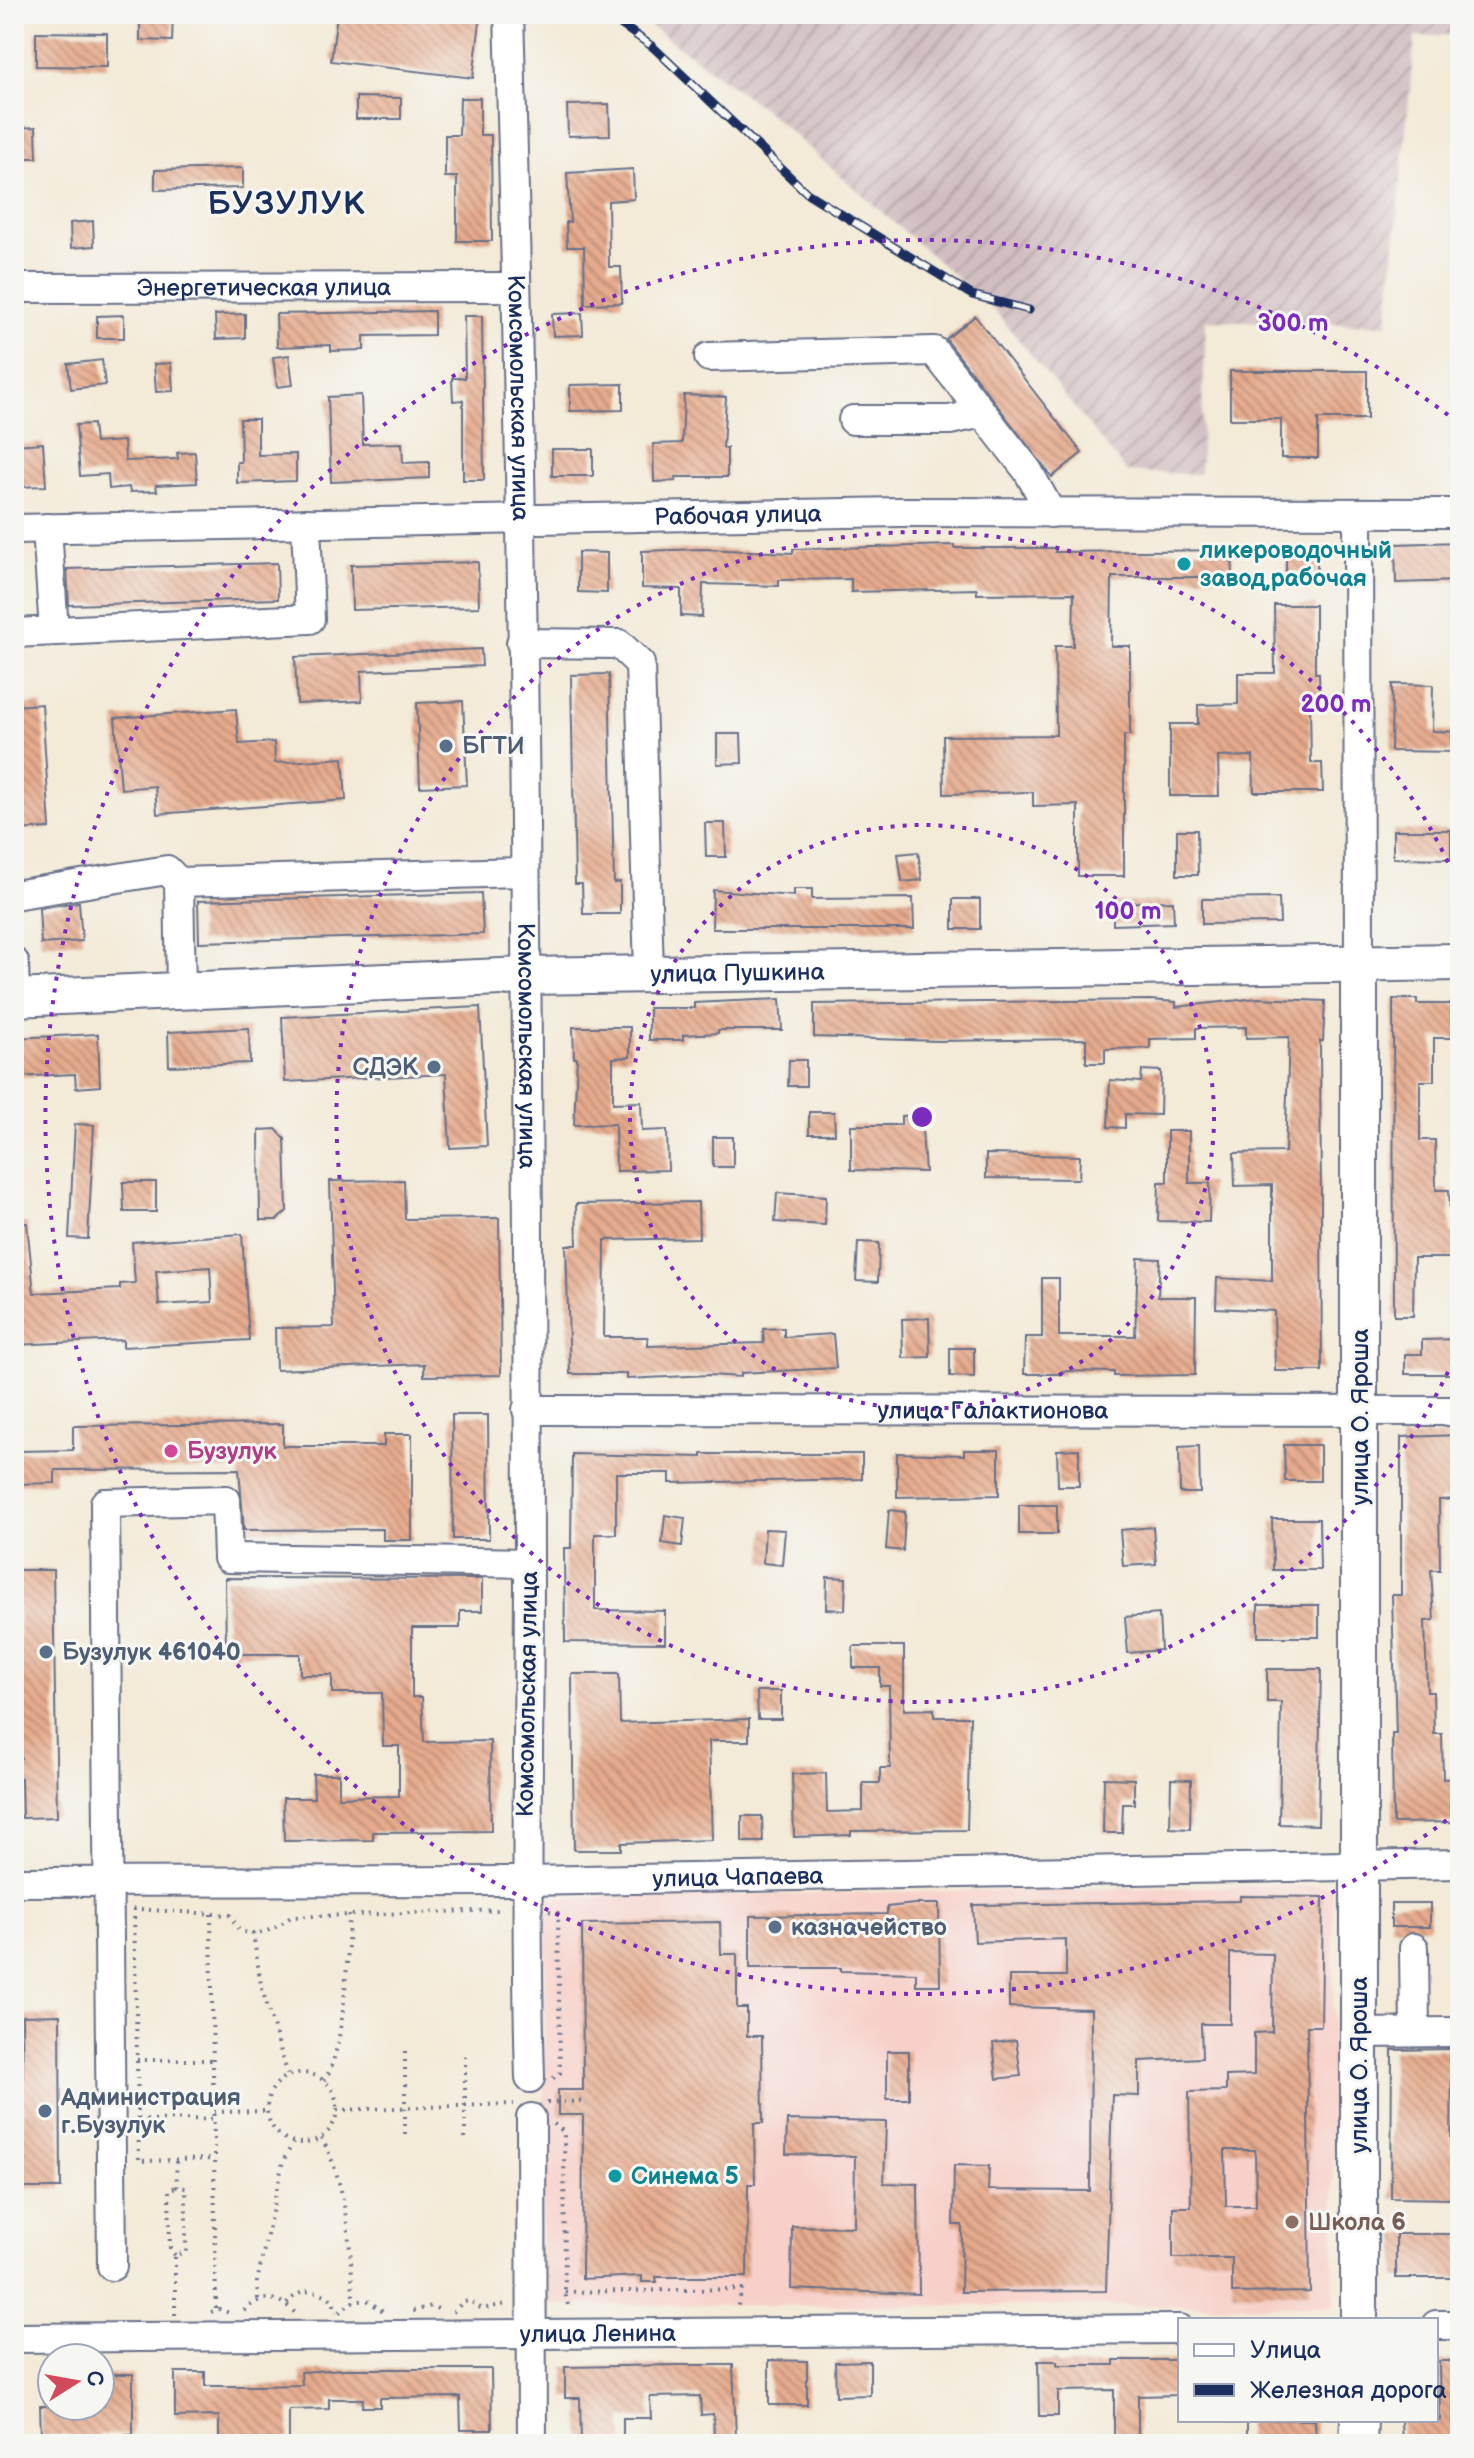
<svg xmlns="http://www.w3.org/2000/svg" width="1474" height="2458" font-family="'Balsamiq Sans',sans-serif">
<defs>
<pattern id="industrial-furrows" width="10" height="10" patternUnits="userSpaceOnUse" patternTransform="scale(2)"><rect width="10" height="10" fill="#d2bec1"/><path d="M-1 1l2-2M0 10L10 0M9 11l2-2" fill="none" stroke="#aa9ba0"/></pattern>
<pattern id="building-back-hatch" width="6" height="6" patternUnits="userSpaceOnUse" patternTransform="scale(2)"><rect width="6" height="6" fill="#e6aa8c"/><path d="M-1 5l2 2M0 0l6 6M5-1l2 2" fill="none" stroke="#ba8b76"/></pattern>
</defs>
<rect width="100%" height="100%" fill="#f6f6f2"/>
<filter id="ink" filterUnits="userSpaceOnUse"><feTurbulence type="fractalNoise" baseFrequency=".0125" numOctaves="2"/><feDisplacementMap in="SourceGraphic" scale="16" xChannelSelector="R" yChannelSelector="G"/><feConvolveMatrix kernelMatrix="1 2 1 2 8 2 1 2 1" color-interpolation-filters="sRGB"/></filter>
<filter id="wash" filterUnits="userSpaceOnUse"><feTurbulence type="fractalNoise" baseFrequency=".006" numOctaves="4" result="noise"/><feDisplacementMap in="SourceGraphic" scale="32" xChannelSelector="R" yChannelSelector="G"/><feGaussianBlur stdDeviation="1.8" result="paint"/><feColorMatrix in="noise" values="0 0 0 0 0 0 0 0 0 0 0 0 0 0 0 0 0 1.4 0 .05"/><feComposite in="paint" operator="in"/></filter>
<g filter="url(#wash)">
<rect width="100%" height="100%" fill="#f3ead7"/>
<!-- built -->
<path fill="#f7d0c9" d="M1333,1885L1334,2306L541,2305L546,1898Z"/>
<!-- industrial -->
<path fill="url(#industrial-furrows)" d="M634,14H1460V34L1415,37L1387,325L1206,320L1200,474L1127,472L995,311L764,109Z"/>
<g id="blocks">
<!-- building -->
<g fill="url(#building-back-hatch)" fill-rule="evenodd">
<path d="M140,14H173L172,41L140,40Z"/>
<path d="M337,14H481L473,78L331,61Z"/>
<path d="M36,32L107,33V67L36,66Z"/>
<path d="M356,97L401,98V119H356Z"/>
<path d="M460,98H480V135H491L492,241H457V177H445V135H459Z"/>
<path d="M609,104L610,135L568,136L567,105Z"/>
<path d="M36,127L37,158H16L15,128Z"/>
<path d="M243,168V188L155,190V170Z"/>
<path d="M633,169L634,199L608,201L609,267H621L622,303L585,304L584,247H567L566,222H570L567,173Z"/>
<path d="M93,221L94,246L71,248L70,223Z"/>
<path d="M434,311V335L364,336V350L331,351V345L277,347L276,314Z"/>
<path d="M582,313L583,335L553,336L552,314Z"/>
<path d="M245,314V338L216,339L215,315Z"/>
<path d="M124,315V338H97V316Z"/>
<path d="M464,316H482L484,480H463V400L453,401L452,378H465Z"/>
<path d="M975,316L1082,453L1052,477L946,339Z"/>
<path d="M289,355L293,385L277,387L273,357Z"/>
<path d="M102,360L105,385L71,389L68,364Z"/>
<path d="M171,363L173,391L156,392L154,364Z"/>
<path d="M1230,371H1367V419H1318V458H1281V419H1230Z"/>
<path d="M623,384V410L570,411V385Z"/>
<path d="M361,395L363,444L402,443L403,463L429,462V478L331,482L328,397Z"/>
<path d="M684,395L726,397L723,448H727V477H676V481L654,482L653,444L682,443Z"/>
<path d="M240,419H258V455L296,454V481L237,483V462H241Z"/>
<path d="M93,424L95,443L124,441L125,461L178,459L177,453L195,452L197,483L156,485L157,491L130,492L129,487L109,489L108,474L80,476L76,425Z"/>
<path d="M43,443L46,486L14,487V445Z"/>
<rect x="552" y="449" width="41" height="27"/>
<path d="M1460,542V581L1396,583L1395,544Z"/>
<path d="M954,545V548H1055V552L1232,550L1233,577H1112L1111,646H1130V735H1124V876H1078V805L1033,806V792L944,794L943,736L1056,735L1055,646H1073L1074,593L977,594V589L851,592V579L779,580V586L703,584L702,617L681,616V589L642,588V551L703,549L793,553V549Z"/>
<path d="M1286,550H1317V573L1286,572Z"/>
<path d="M578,552L607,553V593L578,592Z"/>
<path d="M478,562L479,607L352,610L351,565Z"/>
<path d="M277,563L278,599L69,605L67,569Z"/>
<path d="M1274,605H1315V673H1319L1320,705H1310L1311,763H1322L1323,792H1254L1253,756L1218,757L1219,796H1170V724H1198V705L1238,704V673H1275Z"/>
<path d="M481,649L482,666L361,671L362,701L297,704L295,657Z"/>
<path d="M609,674L614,883L620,882V914H583L582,884H575L571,675Z"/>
<path d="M1392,684L1433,685L1432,731L1460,732V752L1391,751Z"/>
<path d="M463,701L467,785L420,787L417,703Z"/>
<path d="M42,704L50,828L14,830V706Z"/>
<path d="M236,709L239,744L274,742L275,763L343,758L346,800L157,814L155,786L121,789L115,718Z"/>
<path d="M717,734H741L742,763L717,764Z"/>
<path d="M705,823H725L726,857H706Z"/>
<path d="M1177,830H1197L1198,875H1177Z"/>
<path d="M1393,830H1451V859L1393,858Z"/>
<path d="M918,852L922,880L902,882L898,854Z"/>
<path d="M794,889H812V899L913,898L914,929H712L713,890L794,896Z"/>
<path d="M481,893L483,934L199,942L198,901Z"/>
<path d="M1279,898L1280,923L1202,924V899Z"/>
<rect x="953" y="899" width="27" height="30"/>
<path d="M1173,901L1174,923L1113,925V903Z"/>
<path d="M79,902L82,941L41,944L39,908Z"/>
<path d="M1258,998L1325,1001L1323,1041H1320L1322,1371H1275L1274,1311L1216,1308L1217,1278L1272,1281V1185L1235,1186L1234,1153L1285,1152L1289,1037L1246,1038V1027L1196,1028V1038L1150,1039V1048L1105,1049V1063H1086V1039L939,1041L814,1037V1004L1149,1000L1176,1002V1007Z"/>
<path d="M780,999L782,1030H718V1033L683,1035V1040H649V1008H694V1003Z"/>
<path d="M1393,999H1417V1004H1460V1038H1434V1081H1420V1140H1435L1436,1190H1449L1451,1234H1460V1258H1414L1413,1316H1394Z"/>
<path d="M480,1007L487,1146L450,1148L446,1074L285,1082L282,1017Z"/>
<path d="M573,1027H630V1057L613,1058V1103L641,1102L642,1131L667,1130L668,1170L616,1171L615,1124L574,1125L577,1058H574Z"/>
<path d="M249,1028L250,1063L169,1066L168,1032Z"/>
<path d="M98,1034L100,1086L76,1088L75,1074L14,1077V1038Z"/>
<path d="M789,1060H806V1086H788Z"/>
<path d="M1142,1070L1161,1071L1160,1115L1125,1114V1128L1108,1127L1110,1080L1141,1082Z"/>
<path d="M809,1112H834L835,1134H809Z"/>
<path d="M921,1115L925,1172L851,1170V1125H901V1116Z"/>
<path d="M75,1124L94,1125L88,1239L69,1238Z"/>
<path d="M276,1129L285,1139L287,1211L277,1220H260L259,1130Z"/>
<path d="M1167,1131H1189V1183H1210L1209,1222L1158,1221L1159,1182H1167Z"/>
<rect x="713" y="1137" width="20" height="30"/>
<path d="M986,1154L1080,1156L1079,1179L986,1178Z"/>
<path d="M404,1180L405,1219L499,1218L501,1375L424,1376V1364L276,1370L275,1328L334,1327L330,1181Z"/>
<path d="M123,1182H156V1212H124Z"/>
<path d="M777,1193L826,1196L825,1225L775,1222Z"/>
<path d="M698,1202L699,1238L605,1240L604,1337H648V1346L764,1343L763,1329L784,1328V1337L833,1334L836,1368L741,1373V1377L709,1375L627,1379V1374H570L566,1245H577L576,1204Z"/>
<path d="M14,1223H27L34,1293L120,1289V1284L135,1283L132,1242L242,1234L249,1340L123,1347V1340L14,1345ZM210,1267L212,1302L159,1305L156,1271Z"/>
<path d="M858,1242L879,1243L878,1282L856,1281Z"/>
<path d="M1138,1258L1160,1259L1158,1297H1196L1195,1375L1114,1376V1372L1063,1371V1374H1024L1025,1337H1042V1278H1059V1336H1135Z"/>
<path d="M929,1318L930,1357L903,1358L902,1319Z"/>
<path d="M1460,1339V1374H1405V1354H1422V1340Z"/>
<path d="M950,1348H974V1377L950,1376Z"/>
<path d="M452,1415H488L489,1539H453Z"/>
<path d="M283,1424V1446H384V1434H412V1540H383V1529L244,1530L239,1469L55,1470V1483L18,1484L17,1451L73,1450V1426Z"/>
<path d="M1460,1435V1499L1439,1500L1440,1570H1431L1434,1620L1425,1621L1427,1692H1433L1434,1734H1442L1443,1779L1460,1778V1822L1393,1823L1392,1734H1396L1392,1595H1401V1437Z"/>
<path d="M1284,1445H1320V1481H1285Z"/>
<path d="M1199,1446L1200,1493H1180L1179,1447Z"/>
<path d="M1079,1449V1486H1058L1057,1450Z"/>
<path d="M964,1450H999V1495L897,1497V1453L964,1455Z"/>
<path d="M572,1454L702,1457V1454H862V1479L670,1483V1473H616V1534H595V1610L665,1611V1643L565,1642L564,1548H571Z"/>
<rect x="1019" y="1505" width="38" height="29"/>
<path d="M889,1510L905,1512L903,1551L886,1549Z"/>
<path d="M665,1515L685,1518L682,1546L662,1543Z"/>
<path d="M1272,1519H1319L1320,1570H1273Z"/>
<path d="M1153,1527L1156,1564L1123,1566L1120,1530Z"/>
<path d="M765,1529L785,1530L782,1565L763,1563Z"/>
<path d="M18,1570H53L57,1817L22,1818L21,1778L14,1779V1758H21L20,1727H14V1651H19Z"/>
<path d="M827,1577L846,1578L845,1610L826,1609Z"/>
<path d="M225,1578L482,1579V1611H460V1628H412V1697H422L424,1742L490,1741L491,1831L373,1832V1840L284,1841L283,1798H314L313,1774H339V1797L399,1796V1746H383L382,1693H332V1675H300V1654H226Z"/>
<rect x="1258" y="1605" width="61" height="32"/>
<path d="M1159,1614L1161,1650L1128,1653L1125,1617Z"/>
<path d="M853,1646H904V1710L934,1709V1717H970L967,1830L851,1831V1835L794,1837L792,1774L826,1773L827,1812L863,1811V1783H880V1768H890L889,1686H880V1668H853Z"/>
<path d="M1267,1669H1321L1318,1825L1279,1824L1281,1702H1267Z"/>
<path d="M572,1674H619L620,1723L749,1719V1741H709L712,1840L621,1843V1850H574Z"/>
<path d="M757,1691H781V1719H758Z"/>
<path d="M1104,1778L1134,1779V1804H1123L1122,1833H1103Z"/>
<path d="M1171,1779L1191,1780L1190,1829L1170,1828Z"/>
<path d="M742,1816H762L763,1842H742Z"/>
<path d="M1240,1896L1323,1897L1321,2026H1307L1310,2292L1232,2293V2258H1173V2207H1191L1189,2092L1226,2091V2076L1254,2075V2033L1272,2032L1273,1954L1230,1953V2024H1201L1202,2058L1139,2061V2096L1112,2095L1106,2291L961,2292L962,2225H953L954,2165L989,2166L988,2190L1090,2191L1091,2009L1009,2007V1976H1066V1939L975,1942L973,1905L1240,1901ZM1225,2150H1255L1256,2206H1226Z"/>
<rect x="1391" y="1903" width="39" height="24"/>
<path d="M915,1904H939L940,1985H916V1973L841,1971V1968H750V1916L887,1914V1907Z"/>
<path d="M720,1922L721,1954H737V2008H747V2036H762L763,2123H754L755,2184H748L747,2277H656L657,2282H642V2276L582,2279L583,2115H558V2090H583L582,1924Z"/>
<path d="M60,2015L61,2188H24L22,2016Z"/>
<path d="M1016,2040L1021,2076L997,2079L993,2043Z"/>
<path d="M1452,2049L1451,2152L1460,2153V2199L1391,2198L1392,2050Z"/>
<rect x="887" y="2051" width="22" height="48"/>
<path d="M787,2120L886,2122L884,2183L918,2184L919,2294L791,2289L792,2226L854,2227L855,2156L786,2154Z"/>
<rect x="1396" y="2234" width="64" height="44"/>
<path d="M769,2360L807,2361V2405H769Z"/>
<path d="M1114,2360H1180V2395L1138,2396V2438H1114V2390L1058,2391V2416H1039L1038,2361H1057V2365H1114Z"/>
<path d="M870,2361V2395L836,2396L835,2362Z"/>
<path d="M1439,2361H1460V2444H1402L1401,2420H1440Z"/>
<path d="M677,2365H733L736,2436L714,2437L713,2414L701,2415L700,2396L650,2397L651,2418H623V2444H581L580,2398H565V2367Z"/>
<path d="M345,2369H491L492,2430H461L460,2397L380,2398V2407H362L363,2399H329V2409L289,2410V2443L219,2444V2416L175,2417V2372H205V2386H256L302,2385L301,2372Z"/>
<path d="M104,2374H133V2435H99V2441L72,2442V2436H41L40,2406H104Z"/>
<path d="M1247,2420H1315L1316,2444H1247Z"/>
</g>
</g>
</g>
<g filter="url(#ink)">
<use href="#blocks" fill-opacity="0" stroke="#677088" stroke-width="2"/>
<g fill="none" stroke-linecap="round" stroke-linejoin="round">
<!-- minor casing -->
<g stroke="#677088" stroke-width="32">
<g id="minor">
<path id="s1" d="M509,14C525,529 528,1045 529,1560C529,1733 525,1905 530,2078"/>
<path id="s2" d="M14,288L515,287"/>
<path d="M709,357L934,351L1028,471L1051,513"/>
<path d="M853,420H950L982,413"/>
<path d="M1358,514L1359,963"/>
<path d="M47,528L54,631"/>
<path id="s3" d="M14,529L900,512L1460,513"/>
<path d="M14,633L310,619L306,523"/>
<path d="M521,643L619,644L640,664L649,973"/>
<path d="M14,895L167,870L179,882"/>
<path d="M14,962L15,997"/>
<path d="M181,990L179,882L523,872"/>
<path id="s4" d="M527,1410L1460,1411"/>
<path id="s5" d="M14,1882L525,1881L1460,1864"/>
<path d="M1414,1948L1415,2032"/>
<path d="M1359,2033L1450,2032"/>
<path d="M531,2118L532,2444"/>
<path d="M112,2266L105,1503L226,1500L228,1558L529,1563"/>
<path d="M1436,2325H1460"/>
<path id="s6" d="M14,2338L1180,2329"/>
</g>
</g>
<!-- major casing -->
<g stroke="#677088" stroke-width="40">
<g id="major">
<path d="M1359,963V2320"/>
<path id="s7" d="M14,998L524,976L1460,962"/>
<path d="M1358,2444L1359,2420"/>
</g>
</g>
<!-- path -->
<g stroke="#677088" stroke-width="4" stroke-dasharray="2 6" stroke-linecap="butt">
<path d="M133,1909L230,1915L239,1930C260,1939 275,1928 291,1917L501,1910"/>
<path d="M134,1909L139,2161L215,2159"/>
<path d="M549,1911L558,1913L560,2073L552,2079"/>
<path d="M211,1914L216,2310"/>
<path d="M253,1933L261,1985L288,2076"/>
<path d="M405,2052V2136"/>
<path d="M137,2060H213"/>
<circle cx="302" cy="2108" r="35"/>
<path d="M324,2081C345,2051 348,1953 349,1915"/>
<path d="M547,2103L583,2101"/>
<path d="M337,2110L514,2104"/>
<path d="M214,2112L267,2111"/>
<path d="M138,2120L214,2119"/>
<path d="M554,2124L564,2132L565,2292L569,2310"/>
<path d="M321,2138C346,2177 352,2256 353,2302"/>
<path d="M465,2138V2055"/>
<path d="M175,2255L170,2250L169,2189L177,2187"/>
<path d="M565,2292L742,2289L737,2309"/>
<path d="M258,2299L257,2282L283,2161L293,2143"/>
<path d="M287,2304C299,2287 320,2288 333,2301L336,2312"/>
<path d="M244,2311C261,2294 279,2295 296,2314"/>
<path d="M413,2311L432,2306L442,2311"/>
<path d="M211,2312L219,2309L232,2314"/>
<path d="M339,2312L353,2302L367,2300L386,2313"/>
<path d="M453,2312L463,2302L470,2301L482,2309L506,2304"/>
<path d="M175,2315V2255L186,2252V2188L177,2187L176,2161"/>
</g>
<!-- minor -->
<use href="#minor" stroke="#fff" stroke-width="28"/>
<!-- major -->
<use href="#major" stroke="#fff" stroke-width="36"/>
<!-- rail casing -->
<g stroke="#1b2f5e" stroke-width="9">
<path id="rail" d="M606,14L653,47L807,193L972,295L1029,310"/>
</g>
<!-- rail -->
<use href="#rail" stroke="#f6f6f2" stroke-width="6" stroke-dasharray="18" stroke-linecap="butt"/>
</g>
</g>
<!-- distance rings -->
<g fill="none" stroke="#7b2cbf" stroke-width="4" stroke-dasharray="4 8">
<circle cx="922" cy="1117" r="292"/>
<path d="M1458 1350A585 585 0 1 1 1458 884"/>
<path d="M1456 1813A877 877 0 1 1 1456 421"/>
</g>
<!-- markers -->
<g fill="#0f9aa8" stroke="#f6f6f2" stroke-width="3">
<circle cx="1184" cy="564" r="8"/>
<circle cx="615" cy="2176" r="8"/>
</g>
<g fill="#5c6f8a" stroke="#f6f6f2" stroke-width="3">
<circle cx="446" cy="746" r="8"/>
<circle cx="434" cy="1067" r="8"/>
<circle cx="46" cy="1652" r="8"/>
<circle cx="775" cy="1927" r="8"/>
<circle cx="45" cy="2111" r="8"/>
</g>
<circle fill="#d1479c" stroke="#f6f6f2" stroke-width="3" cx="171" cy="1451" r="8"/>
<circle fill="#8d6e63" stroke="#f6f6f2" stroke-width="3" cx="1292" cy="2222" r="8"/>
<g text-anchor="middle" stroke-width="6" stroke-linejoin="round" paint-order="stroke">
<!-- street labels -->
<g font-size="24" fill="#1b2f5e" stroke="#f6f6f2">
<text dy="8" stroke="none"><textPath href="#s2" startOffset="250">Энергетическая улица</textPath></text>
<text dy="8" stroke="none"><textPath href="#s1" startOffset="384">Комсомольская улица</textPath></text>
<text dy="8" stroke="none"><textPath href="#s3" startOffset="724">Рабочая улица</textPath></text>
<text dy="8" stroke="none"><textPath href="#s7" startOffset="724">улица Пушкина</textPath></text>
<text dy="8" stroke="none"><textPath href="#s1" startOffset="1032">Комсомольская улица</textPath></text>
<text dy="8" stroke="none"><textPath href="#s4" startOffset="466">улица Галактионова</textPath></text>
<text transform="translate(1360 1417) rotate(-90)" y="8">улица О. Яроша</text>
<text transform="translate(527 1694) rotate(-89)" y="8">Комсомольская улица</text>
<text dy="8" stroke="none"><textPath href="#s5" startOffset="724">улица Чапаева</textPath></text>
<text transform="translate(1359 2065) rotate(-90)" y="8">улица О. Яроша</text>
<text dy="8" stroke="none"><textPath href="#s6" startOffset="584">улица Ленина</textPath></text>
</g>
<!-- culture labels -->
<g font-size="24" font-weight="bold" fill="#0d838f" stroke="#f6f6f2" text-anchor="start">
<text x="1200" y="558">ликероводочный<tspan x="1200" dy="28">завод,рабочая</tspan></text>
<text x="631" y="2184">Синема 5</text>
</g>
<!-- service labels -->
<g font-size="24" font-weight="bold" fill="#4e5e75" stroke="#f6f6f2" text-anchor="start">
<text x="462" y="754">БГТИ</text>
<text x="418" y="1075" text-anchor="end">СДЭК</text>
<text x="62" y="1660">Бузулук 461040</text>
<text x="791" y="1935">казначейство</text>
<text x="61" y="2105">Администрация<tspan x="61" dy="28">г.Бузулук</tspan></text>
</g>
<!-- hotel labels -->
<g font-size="24" font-weight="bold" fill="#b23c85" stroke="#f6f6f2" text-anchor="start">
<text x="187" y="1459">Бузулук</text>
</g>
<!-- education labels -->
<g font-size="24" font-weight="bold" fill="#785e54" stroke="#f6f6f2" text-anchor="start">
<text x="1308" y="2230">Школа 6</text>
</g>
<!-- district labels -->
<g font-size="32" font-weight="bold" letter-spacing="2" fill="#1b2f5e" stroke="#f6f6f2">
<text x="287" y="214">БУЗУЛУК</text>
</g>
</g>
<circle cx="922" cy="1117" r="12" fill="#7b2cbf" stroke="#f6f6f2" stroke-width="4"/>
<g font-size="24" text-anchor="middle" font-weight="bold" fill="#7b2cbf" stroke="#f6f6f2" stroke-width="6" stroke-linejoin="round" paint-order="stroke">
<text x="1293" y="331">300 m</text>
<text x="1336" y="712">200 m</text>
<text x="1128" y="919">100 m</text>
</g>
<!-- margin -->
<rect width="1474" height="2458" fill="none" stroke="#f6f6f2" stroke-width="48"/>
<!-- legend -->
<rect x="1178" y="2318" width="260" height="104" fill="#f6f6f2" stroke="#9ea6b7" stroke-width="2"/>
<rect x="1194" y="2344" width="40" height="12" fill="#ffffff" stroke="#9ea6b7" stroke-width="2"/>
<text x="1250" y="2358" font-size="24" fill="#1b2f5e">Улица</text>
<rect x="1194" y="2384" width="40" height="12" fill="#1b2f5e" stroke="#9ea6b7" stroke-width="2"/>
<text x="1250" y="2398" font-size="24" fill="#1b2f5e">Железная дорога</text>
<!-- north arrow -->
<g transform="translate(76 2382) rotate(79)"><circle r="38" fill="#f6f6f2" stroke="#9ea6b7" stroke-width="2"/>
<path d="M0-6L14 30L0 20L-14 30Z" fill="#d1495b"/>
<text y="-12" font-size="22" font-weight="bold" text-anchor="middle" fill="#1b2f5e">С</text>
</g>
</svg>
